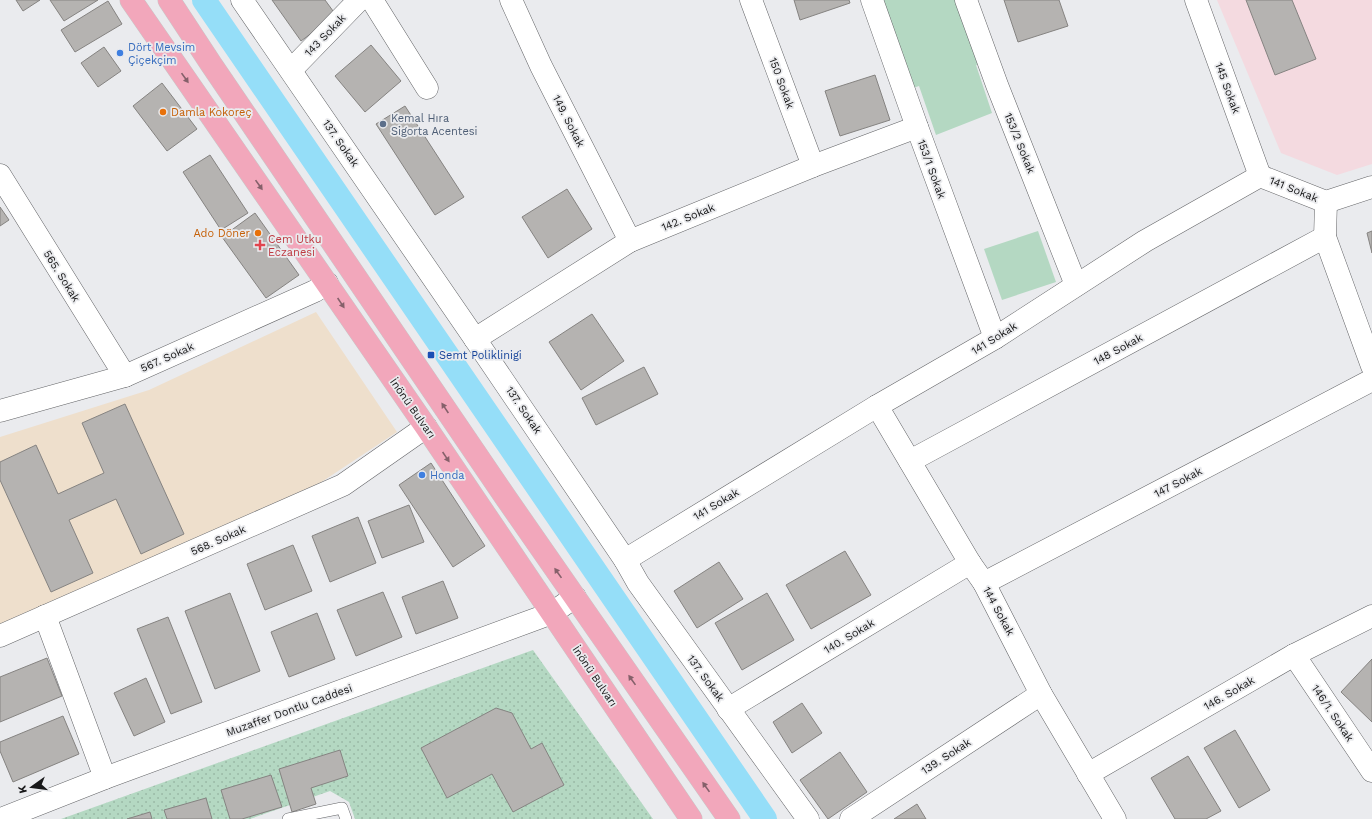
<svg xmlns="http://www.w3.org/2000/svg" width="1372" height="819" font-family="'Work Sans',sans-serif">
<defs>
<pattern id="grass-dots" width="8" height="8" patternUnits="userSpaceOnUse"><rect width="8" height="8" fill="#b4d8c2"/><path d="M2 2h.1M6 6h.1" fill="none" stroke="#9ab9a6" stroke-width="1.8" stroke-linecap="round"/></pattern>
</defs>
<rect width="100%" height="100%" fill="#eaebee"/>
<!-- education -->
<path fill="#f4dae0" d="M1217,0H1372V164L1337,175L1281,153Z"/>
<!-- medical -->
<path fill="#eedfcc" d="M316,312L397,432L320,483L0,624V437L149,390Z"/>
<!-- grass -->
<path fill="url(#grass-dots)" d="M533,650L653,819H355L349,802L330,791L250,819H61Z"/>
<!-- green -->
<g fill="#b4d8c2">
<path d="M872,0H966L988,61L976,65L992,113L936,135L919,86L904,91Z"/>
<path d="M1038,231L1056,282L1002,300L984,249Z"/>
</g>
<g fill="none" stroke-linecap="round" stroke-linejoin="round">
<!-- canal -->
<path stroke="#95def8" stroke-width="24" d="M204,0L765,819"/>
</g>
<!-- building -->
<g fill="#b5b3b1" stroke="#858381">
<path d="M16,0H40L23,11Z"/>
<path d="M50,0H98L64,21Z"/>
<path d="M272,0H325L336,15L301,41Z"/>
<path d="M794,0H849L850,3L800,20Z"/>
<path d="M1004,0H1059L1068,26L1018,42Z"/>
<path d="M1246,0H1292L1316,59L1275,75Z"/>
<path d="M108,1L122,24L75,52L61,30Z"/>
<path d="M371,45L401,81L365,112L335,76Z"/>
<path d="M104,47L121,71L98,87L81,63Z"/>
<path d="M875,75L890,120L840,136L825,91Z"/>
<path d="M162,83L197,129L167,151L133,106Z"/>
<path d="M405,106L464,197L435,215L376,124Z"/>
<path d="M210,155L248,213L221,230L183,172Z"/>
<path d="M567,189L592,229L548,258L522,217Z"/>
<path d="M0,207L9,220L0,226Z"/>
<path d="M255,213L299,275L266,298L222,237Z"/>
<path d="M1372,231V253L1367,233Z"/>
<path d="M592,314L624,361L581,390L549,342Z"/>
<path d="M644,367L658,394L596,425L582,398Z"/>
<path d="M125,404L184,534L141,554L116,499L69,520L93,573L51,592L0,480V462L36,445L58,494L104,473L82,423Z"/>
<path d="M431,463L485,546L453,567L399,485Z"/>
<path d="M409,505L424,542L382,558L368,521Z"/>
<path d="M358,517L376,563L330,582L312,536Z"/>
<path d="M293,545L312,591L265,610L247,564Z"/>
<path d="M845,551L871,595L811,629L786,585Z"/>
<path d="M719,562L743,599L697,628L674,591Z"/>
<path d="M443,581L458,618L416,634L402,597Z"/>
<path d="M383,592L402,637L356,656L337,610Z"/>
<path d="M230,593L260,671L215,689L185,611Z"/>
<path d="M767,593L794,640L742,670L715,623Z"/>
<path d="M317,613L335,659L289,677L271,632Z"/>
<path d="M168,617L202,702L171,714L137,629Z"/>
<path d="M47,658L62,696L0,722V677Z"/>
<path d="M1372,659V722L1341,692Z"/>
<path d="M146,678L165,722L134,736L114,693Z"/>
<path d="M802,703L822,733L792,753L773,722Z"/>
<path d="M496,708L512,713L531,749L542,743L564,785L513,812L492,774L447,798L421,748Z"/>
<path d="M63,716L79,754L13,782L0,751V742Z"/>
<path d="M1235,730L1270,790L1239,808L1204,748Z"/>
<path d="M340,750L348,776L311,788L316,804L292,812L279,769Z"/>
<path d="M840,752L867,792L828,819L800,780Z"/>
<path d="M1188,756L1221,811L1206,819H1175L1151,778Z"/>
<path d="M271,775L282,807L242,819H230L221,790Z"/>
<path d="M206,798L212,819H167L164,810Z"/>
<path d="M917,804L926,819H894Z"/>
<path d="M150,812L152,819H127Z"/>
</g>
<g fill="none" stroke-linecap="round" stroke-linejoin="round">
<!-- service casing -->
<g stroke="#636467" stroke-width="12">
<path id="service" d="M288,819L342,808L346,819"/>
</g>
<!-- minor casing -->
<g stroke="#636467" stroke-width="23">
<g id="minor">
<path d="M242,0L475,339L625,560L638,583L808,819"/>
<path d="M372,0L427,88"/>
<path d="M511,0L541,66L630,241"/>
<path d="M751,0L813,166"/>
<path d="M872,0L917,127L995,338"/>
<path d="M966,0L997,85L1076,285"/>
<path d="M1196,0L1260,176"/>
<path d="M291,70L359,0"/>
<path d="M0,175L125,376"/>
<path d="M1326,202L1325,237L1372,366"/>
<path d="M475,339L630,241L813,166L917,127"/>
<path d="M877,406L970,563L984,583L1041,694L1115,819"/>
<path d="M0,411L125,376L315,291L327,283"/>
<path d="M910,461L1325,237"/>
<path d="M625,560L877,406L995,338L1145,241L1260,176L1326,202L1372,187"/>
<path d="M984,583L1372,380"/>
<path d="M45,616L105,778"/>
<path d="M0,636L343,485L426,427"/>
<path d="M1294,655L1372,771"/>
<path d="M728,709L970,563"/>
<path d="M1088,774L1294,655L1372,616"/>
<path d="M851,819L1041,694"/>
</g>
</g>
<!-- tertiary casing -->
<g stroke="#636467" stroke-width="23">
<path id="tertiary" d="M1,819L105,778L536,619L552,613L575,597"/>
</g>
<!-- primary casing -->
<g stroke="#c8c8c8" stroke-width="23">
<g id="primary">
<path d="M131,0L426,427L691,819"/>
<path d="M169,0L211,64L506,498L729,819"/>
</g>
</g>
<!-- service -->
<use href="#service" stroke="#fff" stroke-width="11"/>
<!-- minor -->
<use href="#minor" stroke="#fff" stroke-width="22"/>
<!-- tertiary -->
<use href="#tertiary" stroke="#fff" stroke-width="22"/>
<!-- primary -->
<use href="#primary" stroke="#f2a7bb" stroke-width="22"/>
</g>
<!-- one-way arrows -->
<defs><path id="oneway-solid" d="M-6-.8H1V-3.2L6.5 0L1 3.2V.8H-6Z"/></defs>
<g fill="#85606a">
<use href="#oneway-solid" transform="translate(185 78) rotate(55)"/>
<use href="#oneway-solid" transform="translate(259 185) rotate(55)"/>
<use href="#oneway-solid" transform="translate(341 303) rotate(56)"/>
<use href="#oneway-solid" transform="translate(445 408) rotate(-124)"/>
<use href="#oneway-solid" transform="translate(446 457) rotate(56)"/>
<use href="#oneway-solid" transform="translate(558 573) rotate(-125)"/>
<use href="#oneway-solid" transform="translate(632 680) rotate(-125)"/>
<use href="#oneway-solid" transform="translate(706 787) rotate(-125)"/>
</g>
<!-- markers -->
<g fill="#3f7fe0" stroke="#eaebee" stroke-width="1.5">
<circle cx="120" cy="53" r="4"/>
<circle cx="422" cy="475" r="4"/>
</g>
<g fill="#e8710a" stroke="#eaebee" stroke-width="1.5">
<circle cx="163" cy="112" r="4"/>
<circle cx="258" cy="233" r="4"/>
</g>
<circle fill="#5c6f8a" stroke="#eaebee" stroke-width="1.5" cx="383" cy="124" r="4"/>
<path fill="#e0444e" stroke="#eaebee" stroke-width="1.5" d="M258 239h4v4h4v4h-4v4h-4v-4h-4v-4h4z"/>
<rect fill="#1a4fb4" stroke="#eaebee" stroke-width="1.5" x="427" y="351" width="8" height="8" rx="2"/>
<g text-anchor="middle" stroke-width="3.5" stroke-linejoin="round" paint-order="stroke">
<!-- street labels -->
<g font-size="11" fill="#181819" stroke="#eaebee">
<text transform="translate(325 35) rotate(-46)" y="4">143 Sokak</text>
<text transform="translate(782 83) rotate(70)" y="4">150 Sokak</text>
<text transform="translate(1228 88) rotate(70)" y="4">145 Sokak</text>
<text transform="translate(569 121) rotate(63)" y="4">149. Sokak</text>
<text transform="translate(341 143) rotate(55)" y="4">137. Sokak</text>
<text transform="translate(1020 143) rotate(68)" y="4">153/2 Sokak</text>
<text transform="translate(932 169) rotate(70)" y="4">153/1 Sokak</text>
<text transform="translate(1294 189) rotate(22)" y="4">141 Sokak</text>
<text transform="translate(688 217) rotate(-22)" y="4">142. Sokak</text>
<text transform="translate(62 276) rotate(58)" y="4">565. Sokak</text>
<text transform="translate(994 338) rotate(-32)" y="4">141 Sokak</text>
<text transform="translate(1118 349) rotate(-28)" y="4">148 Sokak</text>
<text transform="translate(167 357) rotate(-24)" y="4">567. Sokak</text>
<text transform="translate(413 408) rotate(55)" y="4">İnönü Bulvarı</text>
<text transform="translate(524 410) rotate(56)" y="4">137. Sokak</text>
<text transform="translate(1178 482) rotate(-28)" y="4">147 Sokak</text>
<text transform="translate(716 504) rotate(-31)" y="4">141 Sokak</text>
<text transform="translate(218 540) rotate(-24)" y="4">568. Sokak</text>
<text transform="translate(999 611) rotate(62)" y="4">144 Sokak</text>
<text transform="translate(849 636) rotate(-31)" y="4">140. Sokak</text>
<text transform="translate(595 676) rotate(56)" y="4">İnönü Bulvarı</text>
<text transform="translate(706 678) rotate(54)" y="4">137. Sokak</text>
<text transform="translate(1229 693) rotate(-30)" y="4">146. Sokak</text>
<text transform="translate(289 710) rotate(-20)" y="4">Muzaffer Dontlu Caddesi</text>
<text transform="translate(1333 713) rotate(56)" y="4">146/1. Sokak</text>
<text transform="translate(946 756) rotate(-33)" y="4">139. Sokak</text>
</g>
<!-- shop labels -->
<g font-size="11" fill="#366cbe" stroke="#eaebee" text-anchor="start">
<text x="128" y="51">Dört Mevsim<tspan x="128" dy="13">Çiçekçim</tspan></text>
<text x="430" y="479">Honda</text>
</g>
<!-- food labels -->
<g font-size="11" fill="#c56008" stroke="#eaebee" text-anchor="start">
<text x="171" y="116">Damla Kokoreç</text>
<text x="250" y="237" text-anchor="end">Ado Döner</text>
</g>
<!-- service labels -->
<g font-size="11" fill="#4e5e75" stroke="#eaebee" text-anchor="start">
<text x="391" y="122">Kemal Hıra<tspan x="391" dy="13">Sigorta Acentesi</tspan></text>
</g>
<!-- health labels -->
<g font-size="11" fill="#be3a42" stroke="#eaebee" text-anchor="start">
<text x="268" y="243">Cem Utku<tspan x="268" dy="13">Eczanesi</tspan></text>
</g>
<!-- transit labels -->
<g font-size="11" fill="#164399" stroke="#eaebee" text-anchor="start">
<text x="439" y="359">Semt Poliklinigi</text>
</g>
</g>
<!-- north arrow -->
<g transform="translate(32 787) rotate(256)" stroke="#eaebee" stroke-width="3" paint-order="stroke">
<path d="M0-3L7 15L0 10L-7 15Z" fill="#181819"/>
<text y="-6" font-size="11" font-weight="bold" text-anchor="middle" fill="#181819">K</text>
</g>
</svg>
